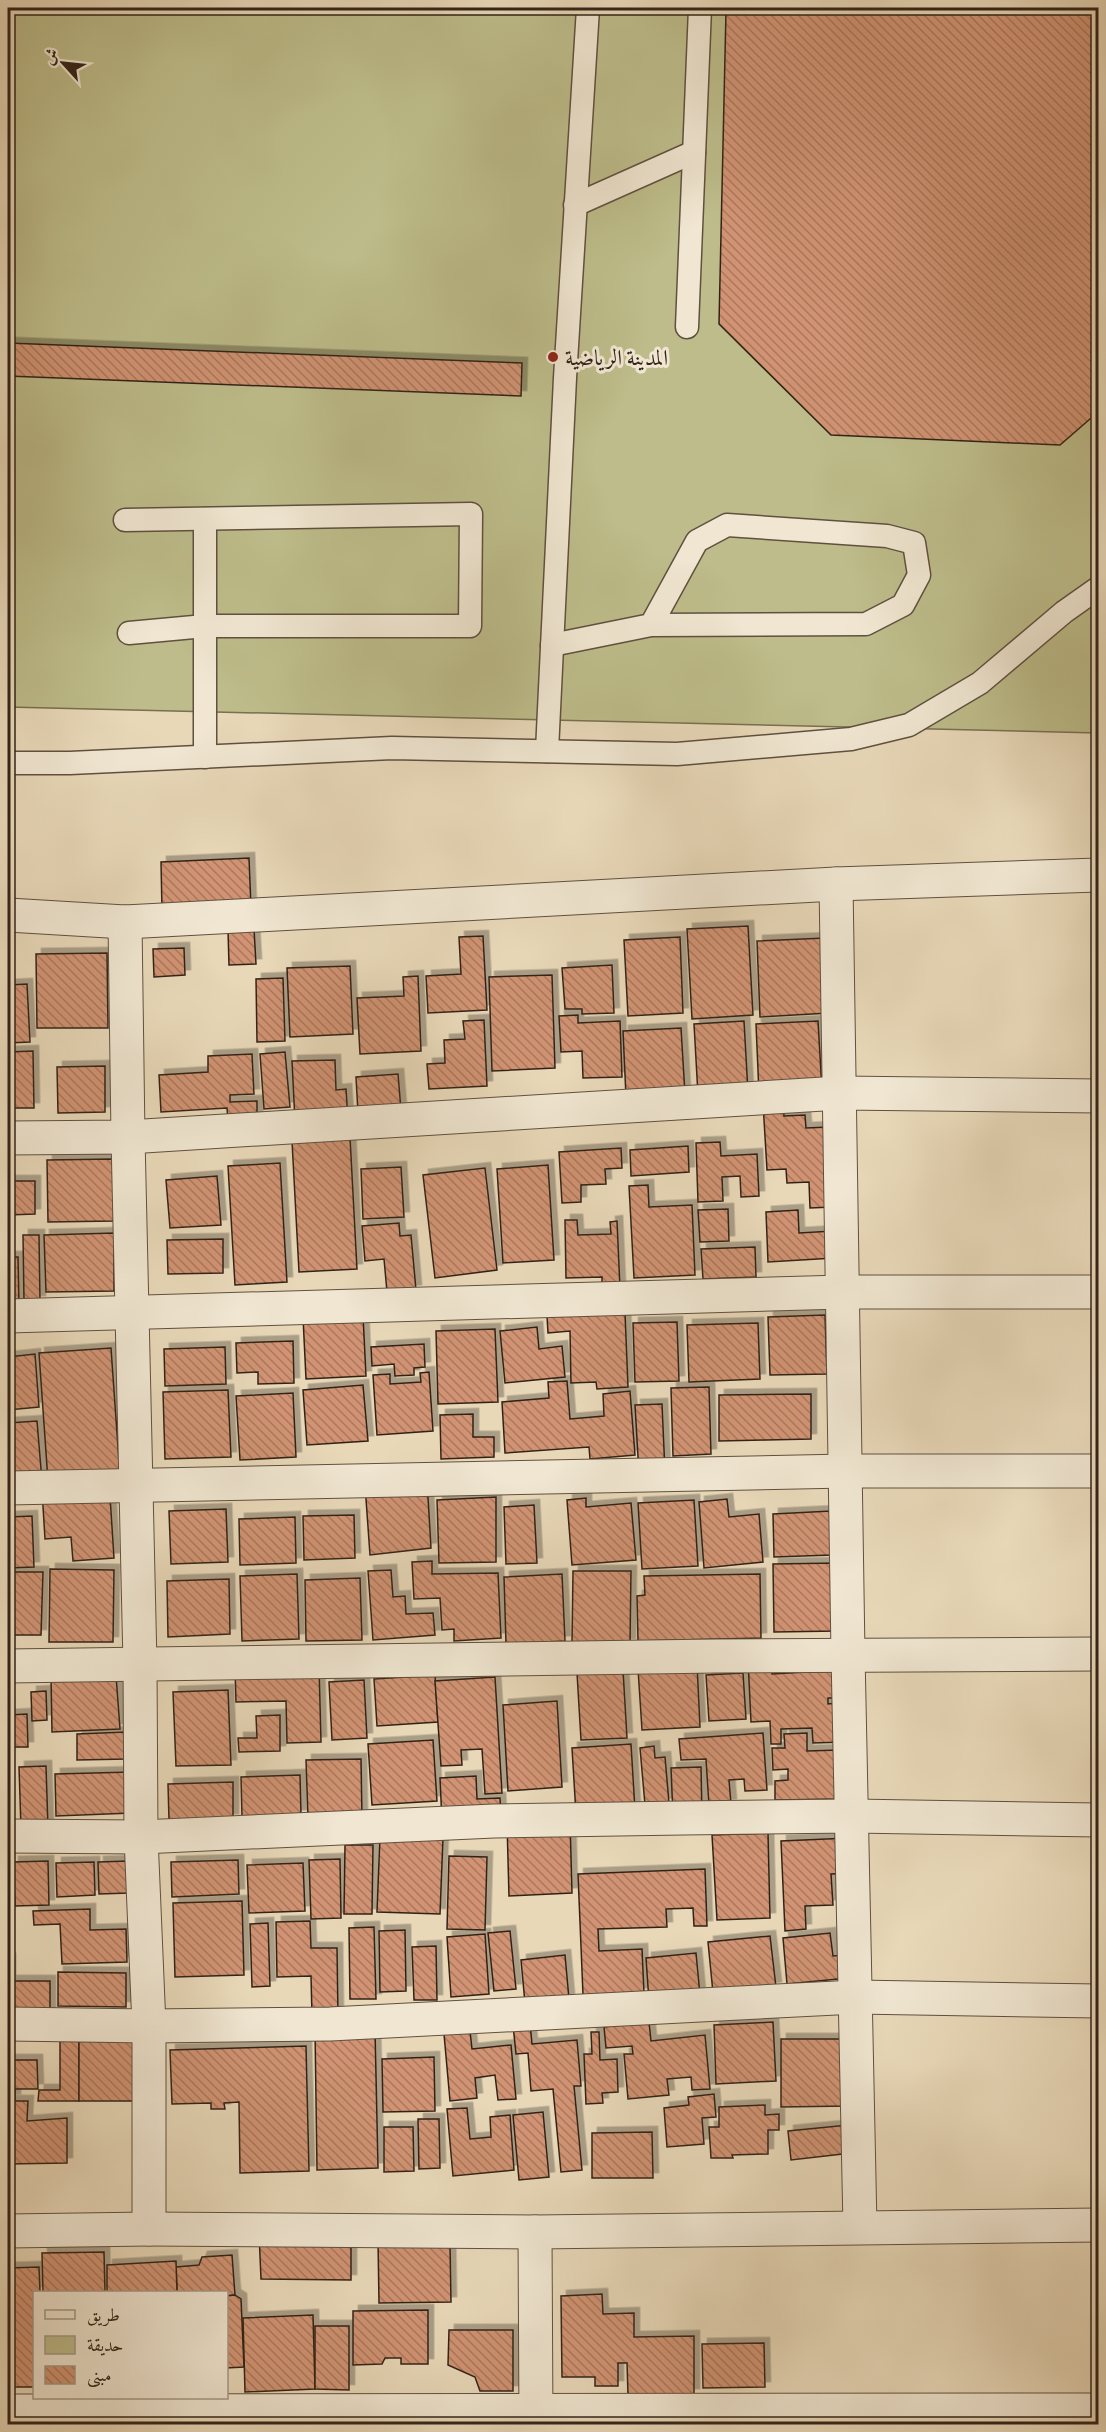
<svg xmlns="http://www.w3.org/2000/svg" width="1106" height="2432" font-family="'IM FELL Double Pica',Amiri,serif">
<defs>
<pattern id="building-back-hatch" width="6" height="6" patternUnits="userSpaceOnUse" patternTransform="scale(1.5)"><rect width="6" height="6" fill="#d19373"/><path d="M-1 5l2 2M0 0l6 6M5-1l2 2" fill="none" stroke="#aa785d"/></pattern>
<filter id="shadow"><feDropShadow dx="5.5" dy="-5.5" stdDeviation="0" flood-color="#0004"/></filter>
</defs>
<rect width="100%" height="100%" fill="#e8d8b8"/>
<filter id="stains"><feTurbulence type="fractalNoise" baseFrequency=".00333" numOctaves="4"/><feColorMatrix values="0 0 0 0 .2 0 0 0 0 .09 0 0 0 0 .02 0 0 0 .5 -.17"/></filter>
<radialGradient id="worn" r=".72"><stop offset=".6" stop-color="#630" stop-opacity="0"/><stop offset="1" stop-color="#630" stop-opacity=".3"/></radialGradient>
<!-- green -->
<path fill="#bdbc8a" stroke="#787051" stroke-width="1.5" d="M8,8H1098V733L8,707Z"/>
<!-- building -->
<g fill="url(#building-back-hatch)" stroke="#322318" stroke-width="1.5" filter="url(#shadow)">
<path d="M730,8H1098V412L1060,445L831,435L719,324L726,11Z"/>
<path d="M8,343L522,363L521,396L8,376Z"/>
<path d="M249,858L251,907L162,911L161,862Z"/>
<path d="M748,926L753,1015L692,1019L687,929Z"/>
<path d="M254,929L256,964L229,965L228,930Z"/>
<path d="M483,936L487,1010L428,1013L426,976L461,974L459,937Z"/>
<path d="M680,937L683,1013L628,1016L624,940Z"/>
<path d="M825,938L829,1013L760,1017L757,941Z"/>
<path d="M184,948L185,975L154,977L153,949Z"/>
<path d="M107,953L108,1028H37L36,954Z"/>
<path d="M612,965L614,1013L582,1014V1009H565L562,968Z"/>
<path d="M350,966L353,1034L290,1037L287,968Z"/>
<path d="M552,975L555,1068L492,1071L489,977Z"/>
<path d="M418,976L421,1051L360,1054L357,998L404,996L403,977Z"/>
<path d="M283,978L285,1041L257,1042L256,979Z"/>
<path d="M27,984L30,1042L8,1043V985Z"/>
<path d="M578,1015V1023L620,1021L622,1077L583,1078L582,1051L561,1052L559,1016Z"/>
<path d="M484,1020L487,1086L429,1089L427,1064L445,1063L444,1040L465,1039L463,1021Z"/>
<path d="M744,1021L748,1092L698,1095L694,1024Z"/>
<path d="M818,1021L822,1090L759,1094L756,1024Z"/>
<path d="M681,1028L685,1094L626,1097L623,1031Z"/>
<path d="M33,1051L34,1108H8V1052Z"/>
<path d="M285,1052L290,1107L264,1109L260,1054Z"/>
<path d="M252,1054L254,1094L230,1095V1102L257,1101V1119L228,1121L227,1108L161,1112L159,1075L208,1072V1056Z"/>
<path d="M335,1060L336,1090L346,1089L348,1119L295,1121L292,1061Z"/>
<path d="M105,1066V1112L58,1113L57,1067Z"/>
<path d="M398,1074L401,1110L358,1113L356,1077Z"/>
<path d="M763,1103H783L784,1116L805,1115L806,1128L828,1127L832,1207L810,1208L809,1182L787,1183L786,1169L767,1170Z"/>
<path d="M350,1137L357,1269L299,1272L292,1141Z"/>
<path d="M720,1142L721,1156L757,1154L759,1196L741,1197L740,1176L722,1177L723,1201L698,1202L696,1143Z"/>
<path d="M688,1146L689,1172L631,1176L630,1150Z"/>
<path d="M621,1148L622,1168L605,1169L606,1184L581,1185V1202L562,1203L559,1152Z"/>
<path d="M113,1159L114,1221L48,1222L47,1160Z"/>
<path d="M280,1163L287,1282L235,1285L228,1166Z"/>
<path d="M548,1165L554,1260L503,1263L497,1169Z"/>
<path d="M401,1167L404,1217L363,1219L361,1169Z"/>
<path d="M485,1168L497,1270L435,1278L423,1175Z"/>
<path d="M217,1176L221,1225L170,1228L166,1180Z"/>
<path d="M8,1181H35V1214L8,1215Z"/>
<path d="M648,1185L649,1207L692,1205L695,1275L634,1278L629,1186Z"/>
<path d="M728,1209L729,1241L700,1242L698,1210Z"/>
<path d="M798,1210L799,1233L833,1231L834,1258L768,1262L766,1212Z"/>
<path d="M565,1220H577L578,1235L611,1234L610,1222L617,1221L620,1288L602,1289V1277L566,1278Z"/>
<path d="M399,1223L400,1236L411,1235L416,1290L387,1292L384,1259L365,1261L362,1226Z"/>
<path d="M114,1233V1291L46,1292L44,1235Z"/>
<path d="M23,1235H39L40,1301H24Z"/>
<path d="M223,1239V1273L168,1274L167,1240Z"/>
<path d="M755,1247L756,1277L703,1279L701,1249Z"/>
<path d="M8,1257H18L19,1305H8Z"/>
<path d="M625,1313L628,1387L597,1389L596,1382L571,1383L570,1331L548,1333L547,1316Z"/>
<path d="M363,1315L366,1376L306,1379L303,1317Z"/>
<path d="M825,1315L827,1374L770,1375L768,1317Z"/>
<path d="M677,1322L679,1381L635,1382L633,1323Z"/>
<path d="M758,1323L760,1379L689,1382L687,1325Z"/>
<path d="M537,1327L539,1349L562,1346L565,1377L505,1383L500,1331Z"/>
<path d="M495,1329L498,1402L438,1404L436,1331Z"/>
<path d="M293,1341L294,1383L258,1384V1372L237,1373L236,1343Z"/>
<path d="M424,1344L425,1367L414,1368V1375L395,1376L394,1364L372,1366L371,1347Z"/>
<path d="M225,1347L226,1384L165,1386L164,1349Z"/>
<path d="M111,1348L120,1476L48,1481L39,1353Z"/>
<path d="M35,1354L39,1407L8,1410V1357Z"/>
<path d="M429,1372L433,1431L377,1435L373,1375L390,1374V1384L421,1382L420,1373Z"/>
<path d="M567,1381L570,1419L604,1416L603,1394L630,1391L635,1455L590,1459L589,1447L505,1453L502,1402L549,1398L548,1382Z"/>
<path d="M363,1385L368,1441L307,1445L303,1390Z"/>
<path d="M709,1387L711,1454L673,1456L671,1388Z"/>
<path d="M228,1390L231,1457L165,1459L163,1392Z"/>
<path d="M293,1393L296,1457L240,1460L236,1396Z"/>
<path d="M811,1394V1439L719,1441V1395Z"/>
<path d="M662,1404L665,1472L639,1474L635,1405Z"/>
<path d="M473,1414V1437H494V1457L441,1459L440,1415Z"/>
<path d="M37,1421L42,1481L8,1483V1423Z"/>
<path d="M427,1480L431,1548L370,1555L365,1485Z"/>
<path d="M42,1490L110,1496L114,1558L73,1561L71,1537L45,1539Z"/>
<path d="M496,1497V1562L439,1563L437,1500Z"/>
<path d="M586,1498V1507L631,1503L636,1560L572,1565L567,1500Z"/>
<path d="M727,1499L729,1517L759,1514L763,1562L704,1568L699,1502Z"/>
<path d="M694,1500L698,1566L642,1569L638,1503Z"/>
<path d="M534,1505L537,1563L506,1564L504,1507Z"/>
<path d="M226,1509L228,1562L171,1564L169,1511Z"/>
<path d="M831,1511L832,1555L774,1557L773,1514Z"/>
<path d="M354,1515L355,1558L304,1560L303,1516Z"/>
<path d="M32,1516L34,1567L8,1568V1517Z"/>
<path d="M295,1517L296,1563L240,1565L239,1519Z"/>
<path d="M432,1561V1574L498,1573L501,1638L454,1641V1629L442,1630L440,1598L414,1599L412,1562Z"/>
<path d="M837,1563V1631L774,1632L773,1564Z"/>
<path d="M50,1569L114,1570L113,1642H49Z"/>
<path d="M391,1570L393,1597L405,1596L406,1614L433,1613L435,1635L373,1640L368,1571Z"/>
<path d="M573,1571H631L630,1644L572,1643Z"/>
<path d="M8,1572H43L41,1635H8Z"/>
<path d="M297,1574L299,1639L242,1641L240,1576Z"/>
<path d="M562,1574L565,1641L506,1644L504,1577Z"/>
<path d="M760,1574L761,1638L638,1641L637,1596L645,1595L644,1576Z"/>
<path d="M360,1578L362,1640L306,1641L305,1580Z"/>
<path d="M229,1579L230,1634L168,1637L167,1581Z"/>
<path d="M771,1659L772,1674L841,1670L842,1698H828V1704L844,1702L845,1742L813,1743L812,1728L781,1729V1744H771L770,1721L751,1722L748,1660Z"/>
<path d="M697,1664L700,1727L642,1730L638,1669Z"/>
<path d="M319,1666L321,1742L287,1743L286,1701L236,1702L235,1669Z"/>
<path d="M623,1670L627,1738L581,1740L577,1673Z"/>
<path d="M743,1673L746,1719L709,1721L706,1675Z"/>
<path d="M116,1675L120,1729L52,1732L51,1677Z"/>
<path d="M435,1675L438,1722L377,1726L374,1679Z"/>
<path d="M495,1677L502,1793L485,1794L482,1749L461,1750L462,1765L441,1766L435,1681Z"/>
<path d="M364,1680L367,1738L332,1740L329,1682Z"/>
<path d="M228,1690L231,1765L176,1766L173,1692Z"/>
<path d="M46,1691L47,1720L32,1721L31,1692Z"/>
<path d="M557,1701L562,1787L508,1791L503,1705Z"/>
<path d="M27,1714L28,1747H8V1715Z"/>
<path d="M280,1715V1751L239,1752L238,1738H257L256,1716Z"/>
<path d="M126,1732L127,1759L77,1760V1734Z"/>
<path d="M763,1733L767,1790L745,1791L744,1779L729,1780L731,1804L709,1806L706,1759L681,1760L679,1739Z"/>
<path d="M807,1733V1751L839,1750L840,1799L775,1800V1781L788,1780V1769L773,1770L772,1748H785L784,1734Z"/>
<path d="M433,1740L437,1801L372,1805L368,1744Z"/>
<path d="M631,1744L635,1810L576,1814L572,1748Z"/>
<path d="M654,1746L655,1758L665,1757L669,1803L645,1805L640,1748Z"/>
<path d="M361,1759L362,1817L308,1818L306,1760Z"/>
<path d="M46,1766L48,1828H21L19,1767Z"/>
<path d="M701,1767L702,1815L673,1816L671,1768Z"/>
<path d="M131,1772L132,1813L56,1816L55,1774Z"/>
<path d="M300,1775L301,1815L242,1817L241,1777Z"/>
<path d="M476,1776L477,1799L500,1798L501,1818L442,1822L440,1778Z"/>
<path d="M233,1782V1819L169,1820L168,1784Z"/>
<path d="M570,1820L572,1893L509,1896L507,1823Z"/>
<path d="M768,1833L770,1918L717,1920L712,1835Z"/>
<path d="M380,1836L443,1838L440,1914L377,1912Z"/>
<path d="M849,1838L851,1873L831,1874L833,1905L805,1906L806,1929L785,1931L781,1841Z"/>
<path d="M345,1845H373L372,1914H344Z"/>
<path d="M449,1856L487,1857L485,1930L447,1929Z"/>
<path d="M340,1859L341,1918L311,1919L309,1860Z"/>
<path d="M238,1860L239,1894L172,1897L171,1862Z"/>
<path d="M48,1861L49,1905L15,1906L13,1862Z"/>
<path d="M128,1861L129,1893L99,1894L98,1862Z"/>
<path d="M94,1862L95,1895L57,1897L56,1863Z"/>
<path d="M303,1863L305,1911L249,1913L247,1865Z"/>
<path d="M705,1869L707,1926H694L693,1908L666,1909L667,1927L598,1929L599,1951L642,1949L644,1993L583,1995L578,1874Z"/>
<path d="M242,1901L244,1975L175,1977L173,1903Z"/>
<path d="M90,1909V1930L126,1929L127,1962L62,1964L60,1924L34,1925L33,1911Z"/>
<path d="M310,1921L311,1948H337L338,2016H312L311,1976L277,1977L276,1922Z"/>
<path d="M268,1923L270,1986L252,1987L250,1924Z"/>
<path d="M374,1927L376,1999H350L349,1928Z"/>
<path d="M405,1930L406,1991L380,1992L379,1931Z"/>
<path d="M510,1931L516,1989L494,1991L488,1933Z"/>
<path d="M830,1933L833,1956L846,1955L848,1978L787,1984L783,1938Z"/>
<path d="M485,1934L489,1994L451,1997L447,1937Z"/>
<path d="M770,1936L776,1987L713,1993L708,1942Z"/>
<path d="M436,1946L437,2000H414L412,1947Z"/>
<path d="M696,1953L700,1995L649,2001L646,1958Z"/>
<path d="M565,1955L569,1999L525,2003L521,1960Z"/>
<path d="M8,1959H10V1981H50V2014L8,2013Z"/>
<path d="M58,1972L126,1973V2007L58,2006Z"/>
<path d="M649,2022L651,2041L705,2035L710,2089L692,2090L691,2077L667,2079L669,2095L628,2099L624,2054H633L632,2046L606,2048L604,2027Z"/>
<path d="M773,2022L776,2081L716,2084L714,2025Z"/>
<path d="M530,2023L532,2044L577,2040L581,2086H574L582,2170L561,2172L553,2089L531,2091L528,2053L516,2054L513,2025Z"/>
<path d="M375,2029L378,2168L317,2170L315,2030Z"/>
<path d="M470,2031L472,2049L511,2045L516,2099L498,2100L495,2075L475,2078L477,2098L450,2101L444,2034Z"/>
<path d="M591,2032H599L600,2060L617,2059L618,2092L602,2093L603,2103L586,2104L584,2054H592Z"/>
<path d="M60,2033H79V2101H38L39,2090H60Z"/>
<rect x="79" y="2033" width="56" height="68"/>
<path d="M781,2039H847V2106L781,2107Z"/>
<path d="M306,2046L309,2171L240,2173L239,2102L224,2103L225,2109H211V2103L172,2104L170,2050Z"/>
<path d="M434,2057L435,2111L383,2112L382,2059Z"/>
<path d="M8,2060H37L38,2089H15V2099H8Z"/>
<path d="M714,2094L716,2117L702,2118L704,2144L667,2147L664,2108L689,2105L688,2097Z"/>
<path d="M8,2101H28L27,2121L67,2118V2163L8,2164Z"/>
<path d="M765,2105V2115L779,2114V2130H768V2154L732,2155L733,2158H711L709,2127H719V2107Z"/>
<path d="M467,2108L470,2139L491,2137L490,2117L510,2115L514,2170L453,2176L447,2109Z"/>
<path d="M543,2112L549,2177L519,2180L513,2115Z"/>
<path d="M418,2119H439L440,2168L419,2169Z"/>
<path d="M848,2125L851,2153L791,2160L788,2131Z"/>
<path d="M384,2127H413L414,2171L384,2172Z"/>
<path d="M652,2132L653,2178H592V2133Z"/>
<path d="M259,2233L351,2234V2280L261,2279Z"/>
<path d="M378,2240L450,2244L451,2302L379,2303Z"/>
<path d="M104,2252L105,2292H43L42,2253Z"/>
<path d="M232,2255L235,2295L226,2296V2292H177L176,2267L199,2265L202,2257Z"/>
<path d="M176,2261L177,2292H107V2265Z"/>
<path d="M39,2267L40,2292H34V2387H8V2268Z"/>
<path d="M602,2294L603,2314L634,2313V2337L694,2336V2394L628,2395L627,2363H618V2386H595V2377H562L561,2296Z"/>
<path d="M235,2295L241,2299L244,2367L226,2368V2296Z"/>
<path d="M428,2310V2364H401V2358H385L382,2364L353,2365V2311Z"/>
<path d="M313,2315L315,2389L245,2392L243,2318Z"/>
<path d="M315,2326H349V2390L315,2389Z"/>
<path d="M449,2330H513V2391H480L475,2377L448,2365Z"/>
<path d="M764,2343L765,2387L703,2388L702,2344Z"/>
</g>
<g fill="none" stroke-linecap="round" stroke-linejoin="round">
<!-- lane casing -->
<g stroke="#605040" stroke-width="25">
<g id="lane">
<path d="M575,205L694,152"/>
<path d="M687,327L700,8"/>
<path d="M125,520L471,514L470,626H205L129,633"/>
<path d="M552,645L651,625L866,624L903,605L919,575L914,543L887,536L727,525L697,541L651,625"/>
<path d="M547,751L565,378L588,8"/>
<path d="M205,757V519"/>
<path d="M8,763H70L392,748L677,754L851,739L909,725L980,683L1064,612L1098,588"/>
</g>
</g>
<!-- street casing -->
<g stroke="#605040" stroke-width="35">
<g id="street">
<path d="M836,884L848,1654L860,2227"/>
<path d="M8,915L125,922L836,884L1098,875"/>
<path d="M125,922L128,1137L140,1664L141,1837L149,2026V2229"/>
<path d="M8,1138L128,1137L840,1093L1098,1096"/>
<path d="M8,1316L843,1292H1098"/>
<path d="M8,1488L846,1471H1098"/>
<path d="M8,1666L717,1656L1098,1654"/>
<path d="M8,1836L141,1837L494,1821L683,1818L853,1816L1098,1820"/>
<path d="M8,2024L149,2026L330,2024L856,1997L1098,2001"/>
<path d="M8,2231L149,2229L535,2232L1098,2225"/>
<path d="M535,2232L536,2424"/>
<path d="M8,2411L1098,2410"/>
</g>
</g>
<!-- lane -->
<use href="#lane" stroke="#f0e6d1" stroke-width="22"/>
<!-- street -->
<use href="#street" stroke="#f0e6d1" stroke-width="33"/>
</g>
<!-- markers -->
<circle fill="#8f2418" stroke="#f0e6d1" stroke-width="2" cx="553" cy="357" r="6"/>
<g text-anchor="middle" stroke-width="6" stroke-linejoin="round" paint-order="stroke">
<!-- poi labels -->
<g font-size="22" fill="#322318" stroke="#f0e6d1" text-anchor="start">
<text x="565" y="365">المدينة الرياضية</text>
</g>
</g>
<!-- margin -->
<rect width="1106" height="2432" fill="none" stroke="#e8d8b8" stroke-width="30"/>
<rect x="9" y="9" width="1088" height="2414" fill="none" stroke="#322318" stroke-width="3"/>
<rect x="15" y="15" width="1076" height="2402" fill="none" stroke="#322318" stroke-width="1.5"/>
<!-- legend -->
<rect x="33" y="2291" width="195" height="108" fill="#f0e6d1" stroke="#a49887" stroke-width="1.5"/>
<rect x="45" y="2310" width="30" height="9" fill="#f0e6d1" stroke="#a49887" stroke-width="1.5"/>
<text x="87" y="2321" font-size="18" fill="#322318">طريق</text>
<rect x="45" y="2336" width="30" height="18" fill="#bdbc8a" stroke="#a49887" stroke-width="1.5"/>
<text x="87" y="2351" font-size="18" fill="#322318">حديقة</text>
<rect x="45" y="2366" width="30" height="18" fill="url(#building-back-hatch)" stroke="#a49887" stroke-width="1.5"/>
<text x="87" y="2381" font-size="18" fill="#322318">مبنى</text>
<!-- north arrow -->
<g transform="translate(63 63) rotate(297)" stroke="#f0e6d1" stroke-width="4.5" paint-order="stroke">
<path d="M0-4.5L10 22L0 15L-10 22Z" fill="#322318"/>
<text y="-9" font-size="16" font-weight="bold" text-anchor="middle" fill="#322318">ش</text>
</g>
<rect width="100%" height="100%" filter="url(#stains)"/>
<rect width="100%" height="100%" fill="url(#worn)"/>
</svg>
